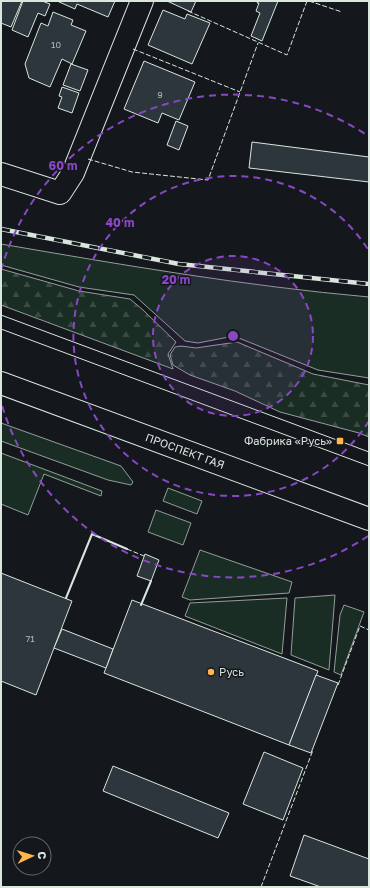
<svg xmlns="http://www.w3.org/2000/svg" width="370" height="888" font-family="'Golos Text',sans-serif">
<defs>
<pattern id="forest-firs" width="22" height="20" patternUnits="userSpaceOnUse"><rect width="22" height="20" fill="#1a2d24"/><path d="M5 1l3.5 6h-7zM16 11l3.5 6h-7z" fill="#3b4b43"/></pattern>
</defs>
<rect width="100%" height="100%" fill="#14181c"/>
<!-- green -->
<g fill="#1a2d24" stroke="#939e99">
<path d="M1,244C123,265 245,286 369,297V378L318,370L234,336L198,343L185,341L134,295L79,287L1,265Z"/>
<path d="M1,423L121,466L133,482L131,485L108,480L1,441Z"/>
<path d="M1,453L102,491L101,496L44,474L28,515L1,504Z"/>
<path d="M168,488L202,501L197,514L163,501Z"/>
<path d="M156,510L191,523L183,545L148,532Z"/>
<path d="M200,550L292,582L289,593L190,600L182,597Z"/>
<path d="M335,595L329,670L291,655L295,598Z"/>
<path d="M287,598L282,654L185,616L190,603Z"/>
<path d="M344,605L364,612L341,675L334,672L340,615Z"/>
</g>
<!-- forest -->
<g fill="url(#forest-firs)" stroke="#939e99">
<path d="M1,269L79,291L130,299L143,310L176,342L168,354L173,369L1,305Z"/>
<path d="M237,342L313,374L369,385V437L359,433L280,412L235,391L190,375L173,365L170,355L175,347L181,346L196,348Z"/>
</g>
<!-- building -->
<g fill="#2c363c" stroke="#d8e6dc">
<path d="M2,1H22L11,27L1,23V4Z"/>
<path d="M23,1H42L50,4L45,16L38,13L28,37L12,30Z"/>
<path d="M57,1H115L108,17L77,4L75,9Z"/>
<path d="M167,1H196L191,12Z"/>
<path d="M258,1H278L262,41L251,36L260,13L256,11L259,3H257Z"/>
<path d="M163,10L185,19L187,14L210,23L192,64L148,45Z"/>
<path d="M53,12L73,20L71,25L86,31L72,64L62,59L50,87L29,78L25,64L41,23L48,26Z"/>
<path d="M144,61L195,82L179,120L162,113L158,123L124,109Z"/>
<path d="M71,64L88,70L80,91L63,85Z"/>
<path d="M62,87L79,93L72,113L58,108L62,97L59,96Z"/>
<path d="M176,121L188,126L179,150L167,145Z"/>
<path d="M252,142L369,157V182L249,168Z"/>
<path d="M145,554L159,560L151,581L137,576Z"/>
<path d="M1,573L72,601L36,695L1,681Z"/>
<path d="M132,600L318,671L289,745L104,673Z"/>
<path d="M62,629L113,649L106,668L54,648Z"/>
<path d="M316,675L338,683L311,753L289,745Z"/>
<path d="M264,752L303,768L283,820L243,804Z"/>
<path d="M113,766L229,813L218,838L103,791Z"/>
<path d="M304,835L369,859V887H321L290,876Z"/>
</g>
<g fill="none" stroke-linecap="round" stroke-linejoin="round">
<!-- street casing -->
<g stroke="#d8e6dc" stroke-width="24">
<path id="street" d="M1,174L60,193L73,173L142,1"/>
</g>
<!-- primary casing -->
<g stroke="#d8e6dc" stroke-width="24">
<path id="primary" d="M1,383L369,519"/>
</g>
<!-- street -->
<use href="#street" stroke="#14181c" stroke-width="22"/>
<!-- primary -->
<use href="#primary" stroke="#14181c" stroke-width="22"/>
<!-- tram -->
<g stroke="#d8e6dc" stroke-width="1">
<path d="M1,315L369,452"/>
<path d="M1,329L369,466"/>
</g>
<!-- rail casing -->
<g stroke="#d8e6dc" stroke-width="4.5">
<path id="rail" d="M1,229L179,264L369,284"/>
</g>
<!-- rail -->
<use href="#rail" stroke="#14181c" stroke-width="3" stroke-dasharray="9" stroke-linecap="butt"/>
<!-- fence -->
<g stroke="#d8e6dc" stroke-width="1" stroke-dasharray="5 2" stroke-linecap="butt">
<path d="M309,1L342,12"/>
<path d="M188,11L287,55L307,1"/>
<path d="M133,49L240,92"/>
<path d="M88,159L132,172L208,180L258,43"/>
<path d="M127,549L144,556"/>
<path d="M338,685L360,626L369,630"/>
<path d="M261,887L313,750"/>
</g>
<!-- wall -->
<g stroke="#d8e6dc" stroke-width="2">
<path d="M66,598L92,534L127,549"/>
<path d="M141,605L151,581"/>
</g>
</g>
<!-- distance rings -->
<circle cx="233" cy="336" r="80" fill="#8948c3" fill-opacity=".12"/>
<g fill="none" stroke="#8948c3" stroke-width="2" stroke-dasharray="7 5">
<circle cx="233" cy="336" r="80"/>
<path d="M369 421A160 160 0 1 1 369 251"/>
<path d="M368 536A241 241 0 0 1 1 402M1 270A241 241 0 0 1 368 136"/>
</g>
<!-- markers -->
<g fill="#ffb74d" stroke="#14181c" stroke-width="1.5">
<rect x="336" y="437" width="8" height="8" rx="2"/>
<circle cx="211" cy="672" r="4"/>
</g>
<g text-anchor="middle" stroke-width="3" stroke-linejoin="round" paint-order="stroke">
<!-- number labels -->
<g font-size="9" fill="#adbab4">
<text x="56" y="48">10</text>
<text x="160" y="98">9</text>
<text x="30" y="642">71</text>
</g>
<!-- poi labels -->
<g font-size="11" fill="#d8e6dc" stroke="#14181c" text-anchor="end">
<text x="332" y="445">Фабрика «Русь»</text>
<text x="219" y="676" text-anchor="start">Русь</text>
</g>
<!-- street labels -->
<g font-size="11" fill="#d8e6dc" stroke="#14181c">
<text transform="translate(185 451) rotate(20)" y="4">ПРОСПЕКТ ГАЯ</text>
</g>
</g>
<circle cx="233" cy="336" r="6" fill="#8948c3" stroke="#14181c" stroke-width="2"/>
<g font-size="12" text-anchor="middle" font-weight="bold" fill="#8948c3" stroke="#14181c" stroke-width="3" stroke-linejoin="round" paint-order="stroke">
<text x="63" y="170">60 m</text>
<text x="120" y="227">40 m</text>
<text x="176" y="284">20 m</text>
</g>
<!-- border -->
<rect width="370" height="888" fill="none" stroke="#d8e6dc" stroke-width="4"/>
<!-- north arrow -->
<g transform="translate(32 856) rotate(86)"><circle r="19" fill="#14181c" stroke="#626a69"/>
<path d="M0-3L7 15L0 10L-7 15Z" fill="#ffb74d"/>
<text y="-6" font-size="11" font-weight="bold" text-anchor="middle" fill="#d8e6dc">С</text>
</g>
</svg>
